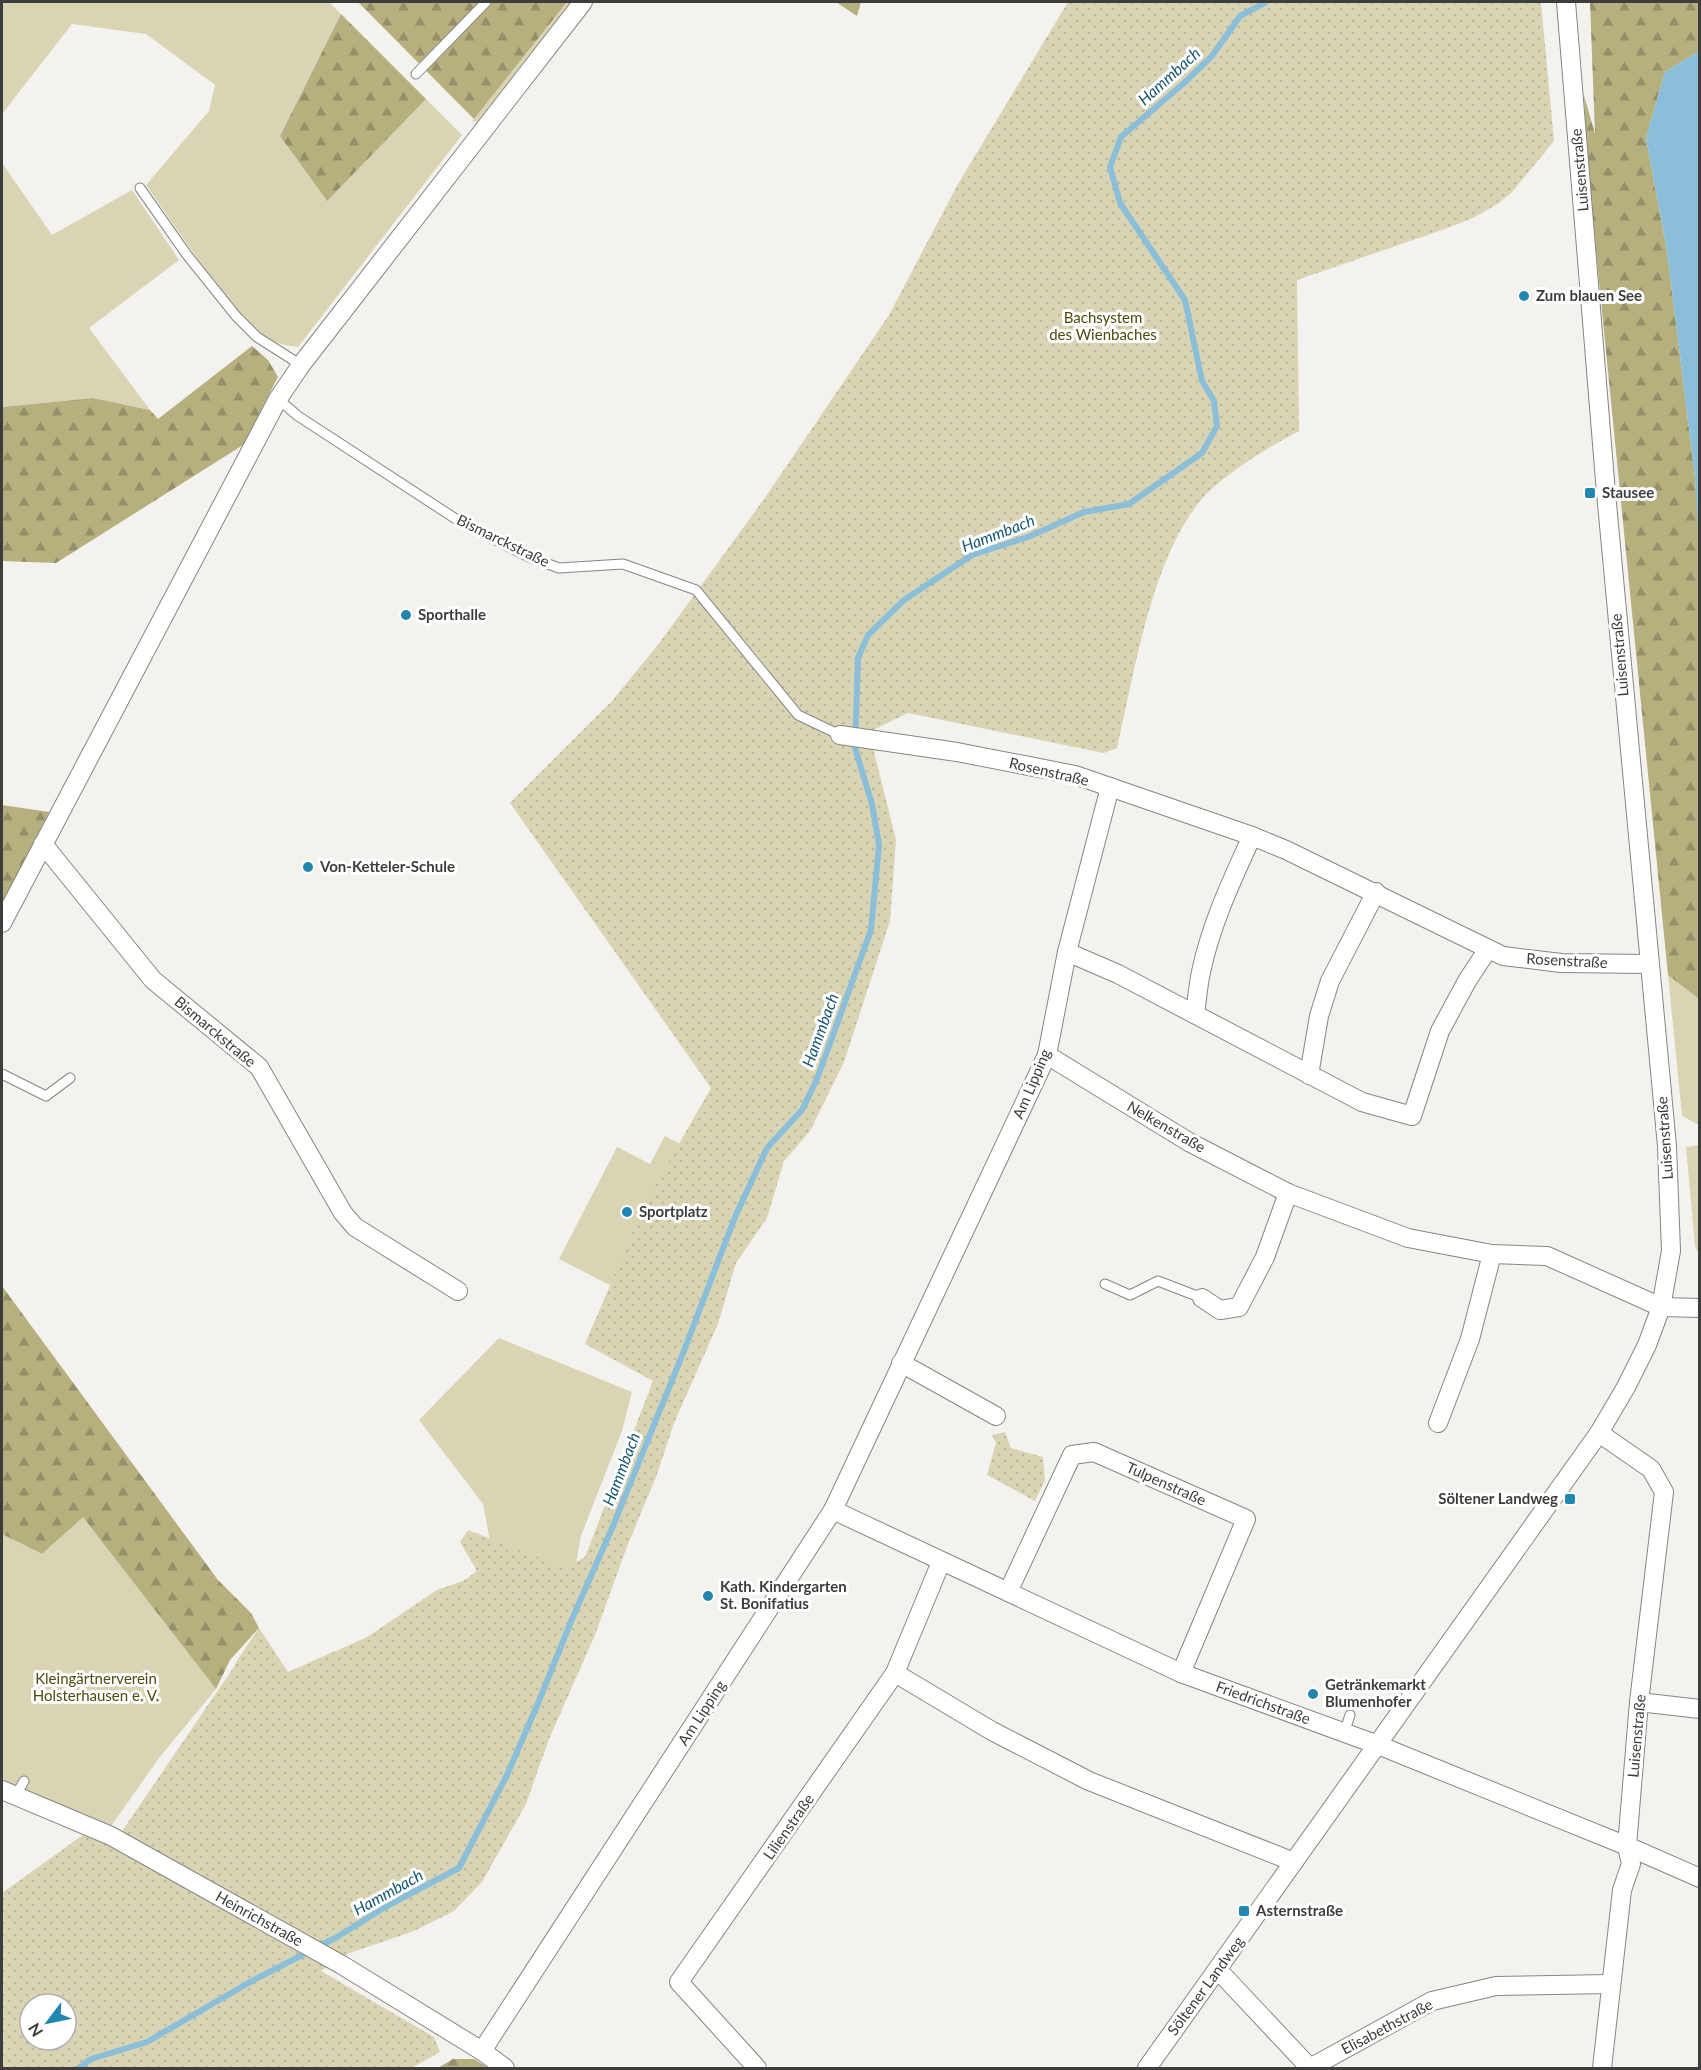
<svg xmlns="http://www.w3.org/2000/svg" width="1701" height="2070" font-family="Lato,sans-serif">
<defs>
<pattern id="forest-firs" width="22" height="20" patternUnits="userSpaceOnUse" patternTransform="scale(1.5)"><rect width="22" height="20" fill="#b6b07f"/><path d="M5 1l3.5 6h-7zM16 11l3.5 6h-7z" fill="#959069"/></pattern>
<pattern id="park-dots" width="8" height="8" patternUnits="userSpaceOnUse" patternTransform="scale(1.5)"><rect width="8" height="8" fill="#d9d5b4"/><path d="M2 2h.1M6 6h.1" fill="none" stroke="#bbb89c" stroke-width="1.8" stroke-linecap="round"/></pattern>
</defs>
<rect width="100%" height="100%" fill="#f3f2ee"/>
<!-- green -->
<g fill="#d9d5b4">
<path d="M2,2H329L341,14L280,136L326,200L426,99L462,135L298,347L280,344L263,336L247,323L205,270L146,185L209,111L215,85L146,34L72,24L2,114Z"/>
<path d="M567,2H574L482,119L478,122L472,121Z"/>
<path d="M2,163L52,235L132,190L179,260L89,328L150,410L93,398L2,407Z"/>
<path d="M1668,975L1699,999V1125L1682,1116Z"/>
<path d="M665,1136L699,1154L627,1294L559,1259L617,1147L650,1164Z"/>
<path d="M1699,1145H1700L1699,1255L1695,1246L1686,1147Z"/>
<path d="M499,1338L632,1392L622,1431L581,1536L573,1579L447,1847L226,1693L236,1662L259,1628L288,1672L335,1651L384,1690L497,1578L483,1504L419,1420Z"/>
<path d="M83,1516L216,1689L159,1758L109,1829L2,1784V1534L42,1554Z"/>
</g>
<!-- forest -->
<g fill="url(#forest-firs)">
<path d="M358,2H567L474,119Z"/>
<path d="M836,2H861L857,16Z"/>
<path d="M1590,2H1699V51L1665,72L1646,138L1667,251L1695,477L1700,555L1699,999L1668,975L1587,160L1584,95L1595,134Z"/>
<path d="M341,14L426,99L327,201L280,136Z"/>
<path d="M252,346L268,360L278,377L243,445L56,563L2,561V407L93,398L150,410L158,419Z"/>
<path d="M2,805L49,812L2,904Z"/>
<path d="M2,1286L218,1580L251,1613L259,1628L230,1660L216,1689L83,1517L42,1554L2,1534Z"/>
<path d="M453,2059H474L488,2068H438Z"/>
</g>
<!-- park -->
<g fill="url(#park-dots)" fill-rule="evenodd">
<path d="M1068,2H1541L1554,141L1512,192L1499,203L1475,217L1445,229L1297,280L1299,431C1270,446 1223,475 1202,499C1151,559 1135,672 1117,748L1104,753L908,713L869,732L896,840L890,921L844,1062L810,1131L784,1161L767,1218L736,1263L718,1324L674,1423L656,1477L628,1544L595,1635L549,1739L526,1804L482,1882L454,1911L414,1931L347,1954L321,1971L434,2037L440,2052L412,2068H2V1893L90,1830L114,1843L259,1630L288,1673L367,1637L437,1590L463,1581L477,1571L460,1542L468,1530L565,1568L585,1557L653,1381L585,1344L645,1203L711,1088L510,803L612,701L660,642L762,502L889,315L958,184ZM30,2004H66V2040H30Z"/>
<path d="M1005,1432L1011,1448L1043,1457L1045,1480L1035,1501L987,1475L996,1443L992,1435Z"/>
</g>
<!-- water -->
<path fill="#8abed9" d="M1699,51V555L1695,477L1667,251L1646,138L1665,72Z"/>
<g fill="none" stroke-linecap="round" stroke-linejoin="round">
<!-- stream -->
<path stroke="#8abed9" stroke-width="6" d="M79,2068L91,2059L147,2042L250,1982L337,1937L387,1906L459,1868L507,1775L536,1708L572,1619L613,1526L685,1348L735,1217L767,1148L802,1110L817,1079L871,930L879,845L872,804L855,748L858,658L868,635L904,600L972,555L1028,537L1084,512L1129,504L1202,453L1217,426L1214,401L1202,381L1185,300L1120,203L1110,167L1121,137L1184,83L1212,56L1240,16L1266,2"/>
<!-- lane casing -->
<g stroke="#868682" stroke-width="11">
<g id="lane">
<path d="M416,74L486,2"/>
<path d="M140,188L187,255L236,316L257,337L301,365"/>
<path d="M278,399L298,416L462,523L529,557L559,568L623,564L696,590L798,715L840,735"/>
<path d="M2,1074L46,1096L70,1078"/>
<path d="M1105,1284L1130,1295L1158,1281L1202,1298"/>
<path d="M1344,1733L1350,1715"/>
<path d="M16,1795L24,1781"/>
</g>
</g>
<!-- street casing -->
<g stroke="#868682" stroke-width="20">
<g id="street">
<path d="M840,735L957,752L1075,775L1252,836L1286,850L1503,956L1561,963L1648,964"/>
<path d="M43,844L153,980L259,1067L343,1213L355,1227L458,1291"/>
<path d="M2,923L278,399L301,365L583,2"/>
<path d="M1067,952L1118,974L1362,1102L1412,1116L1440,1031L1467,981L1488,949"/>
<path d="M1195,1014C1197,1000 1198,986 1201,972C1211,924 1232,880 1252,836"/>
<path d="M1047,1055L1189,1142L1288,1193L1408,1238L1492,1254L1547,1256L1661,1307L1700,1308"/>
<path d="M1309,1075L1319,1016L1330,981L1376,892"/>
<path d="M1202,1298L1220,1310L1239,1307L1265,1257L1288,1193"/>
<path d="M901,1363L996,1416"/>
<path d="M1438,1423L1470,1339L1492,1254"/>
<path d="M1599,1433L1651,1469L1664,1492L1639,1702L1627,1846L1631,1864L1622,1890L1602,2068"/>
<path d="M833,1510L1181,1673L1378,1745L1627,1846L1700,1878"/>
<path d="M1008,1592L1072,1455L1094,1452L1246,1519L1181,1673"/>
<path d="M895,1673L992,1731L1089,1781L1294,1862"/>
<path d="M1639,1702L1700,1709"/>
<path d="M2,1790L111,1836L342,1965L482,2051L505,2068"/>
<path d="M1218,1970L1310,2068"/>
<path d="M482,2051L833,1510L1047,1055L1067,952L1110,787"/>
<path d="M757,2068L679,1982L895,1673L941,1562"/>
<path d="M1147,2068L1599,1433L1626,1387L1647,1345L1661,1307L1671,1251L1667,1146L1606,493L1566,2"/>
<path d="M1310,2068L1432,2001L1496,1986L1610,1984"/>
</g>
</g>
<!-- lane -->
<use href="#lane" stroke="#fff" stroke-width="9"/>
<!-- street -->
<use href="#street" stroke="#fff" stroke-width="18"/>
</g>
<!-- markers -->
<g fill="#2186b0" stroke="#fff" stroke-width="2">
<circle cx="1524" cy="296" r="6"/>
<rect x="1584" y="487" width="12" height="12" rx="3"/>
<circle cx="406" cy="615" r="6"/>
<circle cx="308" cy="867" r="6"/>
<circle cx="627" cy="1212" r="6"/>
<rect x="1564" y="1493" width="12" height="12" rx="3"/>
<circle cx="708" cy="1596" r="6"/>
<circle cx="1313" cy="1694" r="6"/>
<rect x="1238" y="1905" width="12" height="12" rx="3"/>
</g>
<g text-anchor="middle" stroke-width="6" stroke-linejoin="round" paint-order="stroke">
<!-- street labels -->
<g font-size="15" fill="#3d3d3b" stroke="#fff">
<text transform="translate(1580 170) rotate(-95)" y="5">Luisenstraße</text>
<text transform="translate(503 541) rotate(26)" y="5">Bismarckstraße</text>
<text transform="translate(1620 655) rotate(-95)" y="5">Luisenstraße</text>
<text transform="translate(1049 772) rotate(13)" y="5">Rosenstraße</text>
<text transform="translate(1567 961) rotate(3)" y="5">Rosenstraße</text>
<text transform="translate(215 1032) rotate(40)" y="5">Bismarckstraße</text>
<text transform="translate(1032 1084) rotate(-67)" y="5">Am Lipping</text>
<text transform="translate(1166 1127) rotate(30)" y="5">Nelkenstraße</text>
<text transform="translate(1665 1138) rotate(-94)" y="5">Luisenstraße</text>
<text transform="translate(1166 1484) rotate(24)" y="5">Tulpenstraße</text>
<text transform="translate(1263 1703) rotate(20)" y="5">Friedrichstraße</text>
<text transform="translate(702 1713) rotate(-57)" y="5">Am Lipping</text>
<text transform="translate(1637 1736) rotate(-85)" y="5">Luisenstraße</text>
<text transform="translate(789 1827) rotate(-55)" y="5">Lilienstraße</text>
<text transform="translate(259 1919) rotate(29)" y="5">Heinrichstraße</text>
<text transform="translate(1206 1986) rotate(-54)" y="5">Söltener Landweg</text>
<text transform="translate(1387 2027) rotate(-28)" y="5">Elisabethstraße</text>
</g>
<!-- poi labels -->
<g font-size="15" font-weight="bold" fill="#3d3d3b" stroke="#fff" text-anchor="start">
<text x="1536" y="301">Zum blauen See</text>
<text x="1602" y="498">Stausee</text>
<text x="418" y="620">Sporthalle</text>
<text x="320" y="872">Von-Ketteler-Schule</text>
<text x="639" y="1217">Sportplatz</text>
<text x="1558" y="1504" text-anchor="end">Söltener Landweg</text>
<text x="720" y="1592">Kath. Kindergarten<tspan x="720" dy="17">St. Bonifatius</tspan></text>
<text x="1325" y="1690">Getränkemarkt<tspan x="1325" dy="17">Blumenhofer</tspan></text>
<text x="1256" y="1916">Asternstraße</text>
</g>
<!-- park labels -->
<g font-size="15" fill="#51490d" stroke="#fff">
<text x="1103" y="323">Bachsystem<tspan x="1103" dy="17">des Wienbaches</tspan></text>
<text x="96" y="1684">Kleingärtnerverein<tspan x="96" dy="17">Holsterhausen e. V.</tspan></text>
</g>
<!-- water labels -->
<g font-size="16" font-style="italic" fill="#175773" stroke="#fff">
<text transform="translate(1169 76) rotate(-42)" y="6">Hammbach</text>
<text transform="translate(998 533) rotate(-21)" y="6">Hammbach</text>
<text transform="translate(820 1030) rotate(-70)" y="6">Hammbach</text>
<text transform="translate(621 1469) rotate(-69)" y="6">Hammbach</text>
<text transform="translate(388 1892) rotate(-29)" y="6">Hammbach</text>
</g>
</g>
<!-- border -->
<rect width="1701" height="2070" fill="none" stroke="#3d3d3b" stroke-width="6"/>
<!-- north arrow -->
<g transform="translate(48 2022) rotate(238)"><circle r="28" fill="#ffffff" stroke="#b1b1b1" stroke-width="1.5"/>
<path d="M0-4.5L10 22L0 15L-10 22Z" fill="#2186b0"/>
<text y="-9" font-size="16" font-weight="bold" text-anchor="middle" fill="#3d3d3b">N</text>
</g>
</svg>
